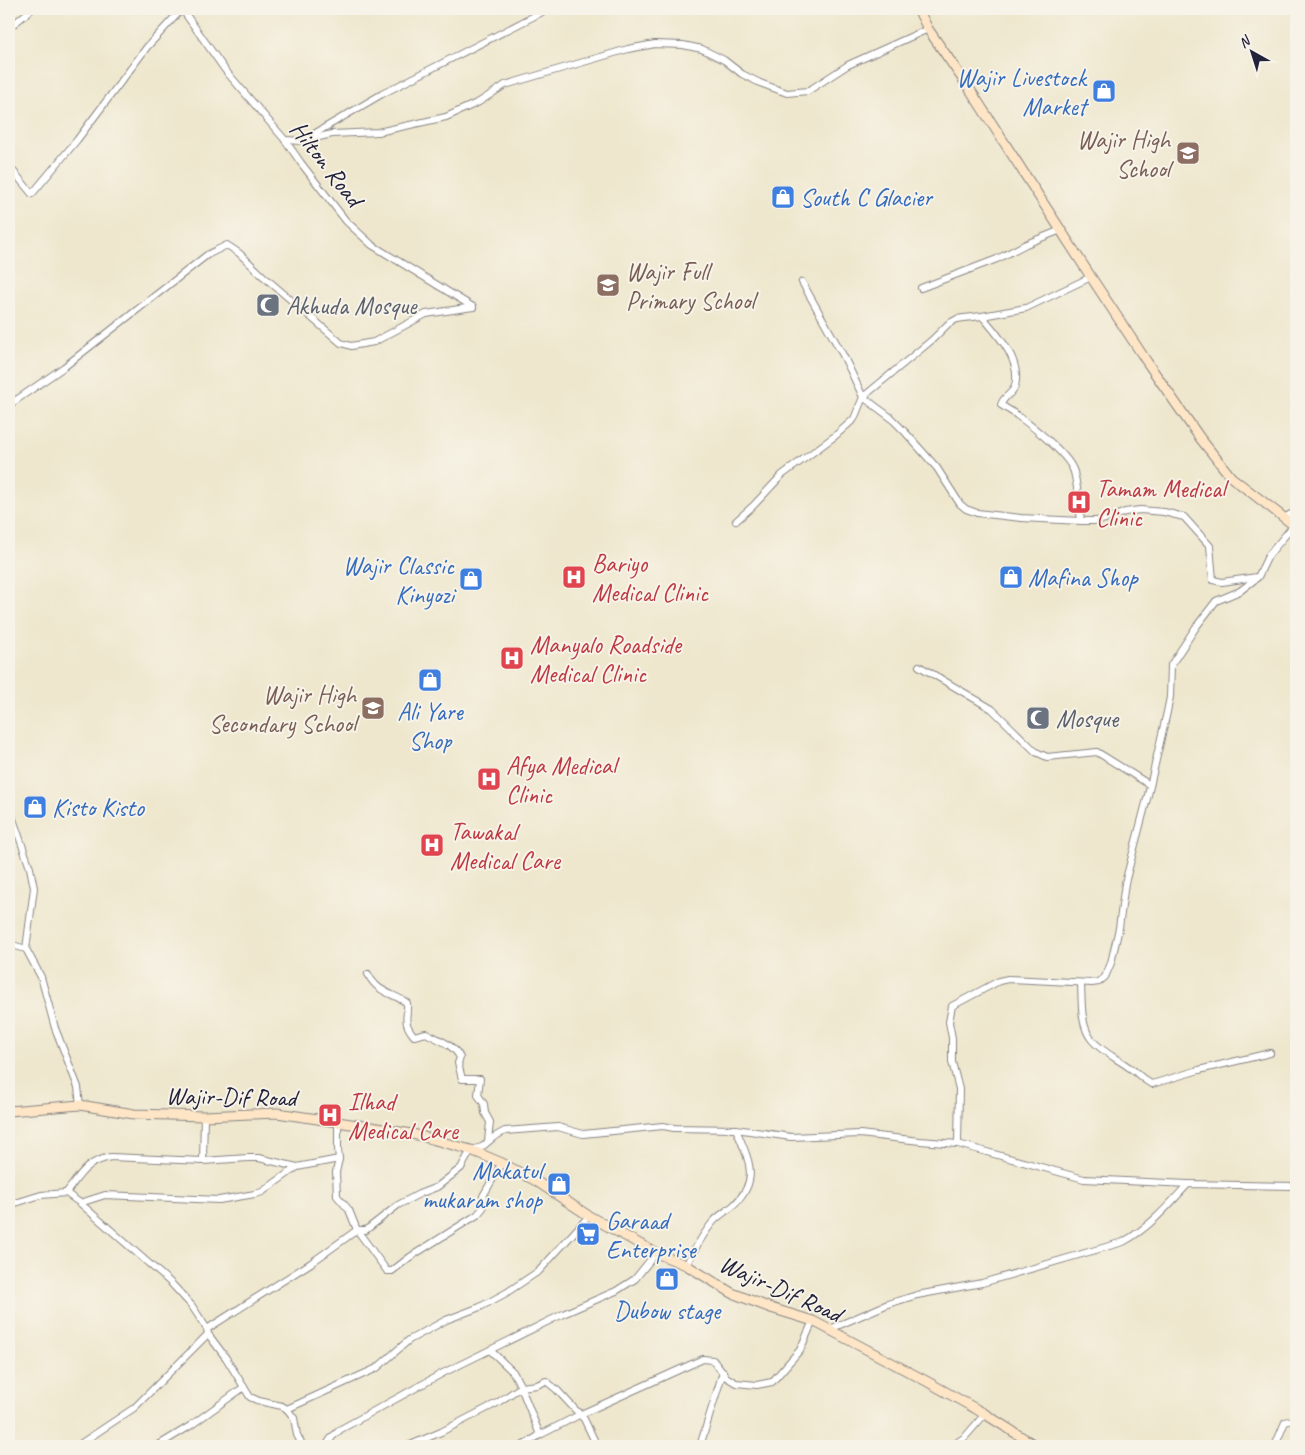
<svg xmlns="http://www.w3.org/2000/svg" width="1305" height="1455" font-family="Caveat,sans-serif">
<rect width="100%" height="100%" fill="#f7f3e8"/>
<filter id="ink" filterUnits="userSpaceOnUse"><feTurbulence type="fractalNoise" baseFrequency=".02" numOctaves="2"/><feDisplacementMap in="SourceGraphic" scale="10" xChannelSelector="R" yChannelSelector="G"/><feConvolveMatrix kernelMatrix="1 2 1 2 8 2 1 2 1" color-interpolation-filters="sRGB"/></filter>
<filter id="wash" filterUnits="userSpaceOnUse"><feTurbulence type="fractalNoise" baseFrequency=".0096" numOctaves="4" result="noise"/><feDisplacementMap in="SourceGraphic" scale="20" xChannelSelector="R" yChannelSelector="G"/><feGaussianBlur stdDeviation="1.12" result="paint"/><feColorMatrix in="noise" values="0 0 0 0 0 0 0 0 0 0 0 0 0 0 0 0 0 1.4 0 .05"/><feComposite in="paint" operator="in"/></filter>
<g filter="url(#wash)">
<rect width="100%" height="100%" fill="#eee7cd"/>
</g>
<g filter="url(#ink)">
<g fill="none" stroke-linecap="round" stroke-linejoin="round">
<!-- street casing -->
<g stroke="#888484" stroke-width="8">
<g id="street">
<path d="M182,9L225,70L285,140L301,163L346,221L372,245L473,307"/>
<path d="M9,28L32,9"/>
<path d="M285,140L302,141L382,94L548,9"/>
<path d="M302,141L332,134L378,132L446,117L479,102L505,85L628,49L655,44L683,45L702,49L724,60L742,74L760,83L787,93L808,91L848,65L928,29"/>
<path d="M9,166L32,194L77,140L147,47L182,9"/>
<path d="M802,282L844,357L863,397L890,417L905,432L937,468L960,504L966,509L977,513L1021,518L1081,521H1097L1113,517L1125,512L1140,510L1164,512L1184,517L1210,546L1213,580L1222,582L1257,577"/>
<path d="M921,288L997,259L1026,244L1061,230"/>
<path d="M982,316C997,334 1022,360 1015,386C1012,395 1003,396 1001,405C1020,416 1068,452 1074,472C1078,488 1079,505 1081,521"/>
<path d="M9,405L64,367L207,255L227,245L239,253L263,276L341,343L351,346L374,342L426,314L473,307"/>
<path d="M1284,518L1296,511"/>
<path d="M736,521L753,506L782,475L835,436L854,419L863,397L932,340L948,324L957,319L964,318L982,316L1026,308L1091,277"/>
<path d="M919,666L992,709L1036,752L1047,757L1097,752L1150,785"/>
<path d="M9,812L12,816L30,868L34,888L26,949L41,977L55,1028L78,1087L80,1105"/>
<path d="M9,944L26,949"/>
<path d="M368,974C377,993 393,993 407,1003C408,1019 402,1021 414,1036L426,1033C437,1039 455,1045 460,1058L458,1063L462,1079H480L478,1095L484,1104L485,1113L490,1122L488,1141"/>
<path d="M1081,983C1082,1001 1080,1026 1092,1040C1102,1052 1118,1059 1130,1068C1138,1073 1144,1081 1152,1084L1199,1070L1270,1053"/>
<path d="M338,1122V1149L339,1159L336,1172L337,1196L349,1210L357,1230L387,1271H392L410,1257L477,1215L483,1208V1196L502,1163"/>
<path d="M958,1144L959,1089L952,1062V1038L949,1022L952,1006L999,981L1008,979L1092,983L1099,982L1105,977L1111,963L1119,928L1125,883L1148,795L1167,712L1170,697L1171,665L1196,627L1216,601L1240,591L1258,577L1268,556L1293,526"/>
<path d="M203,1161L204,1116"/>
<path d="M66,1193C81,1174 85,1162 111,1157L203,1161L248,1158H259L297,1167"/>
<path d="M80,1203L105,1195L219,1200L255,1194L262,1192L297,1167L339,1159"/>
<path d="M9,1205L41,1195L66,1193L80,1203L171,1283L192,1306L207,1329L208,1334L226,1358L250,1397L259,1401L282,1406L287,1409L294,1418L297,1435L303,1446"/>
<path d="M686,1265C694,1251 702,1235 713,1222C718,1216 727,1211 734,1205C761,1179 748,1159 736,1129"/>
<path d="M207,1329L311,1263L357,1230H366L398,1205L419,1194L437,1187L461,1168L471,1150L482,1147L494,1137L505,1131L558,1127L583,1134L663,1126L674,1128L736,1129L791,1137L860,1134L920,1141L958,1144L1084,1179L1188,1184"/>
<path d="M828,1330L888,1304L917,1295L982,1283L1123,1242C1149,1228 1168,1206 1188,1184L1296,1186"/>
<path d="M490,1350L513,1372L520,1385L540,1435"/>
<path d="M287,1409L377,1368L409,1340L446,1320L480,1307L506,1293L539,1271L589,1216"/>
<path d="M9,1444L11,1446"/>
<path d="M77,1446L134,1408L208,1334"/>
<path d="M157,1446L190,1426L244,1387"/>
<path d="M326,1446L332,1437L341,1429L443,1373L563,1314L616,1291L635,1279L656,1253"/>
<path d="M408,1446L441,1432L497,1403L521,1387L537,1385L546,1381L557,1390L584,1419L597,1446"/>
<path d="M522,1446L540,1435L579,1415L703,1359L713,1360L726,1377L736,1383L757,1385L772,1382L800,1350L813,1321"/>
<path d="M700,1446L723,1372"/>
<path d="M952,1446L965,1437L985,1414"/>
<path d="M1275,1446L1285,1422L1296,1419"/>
</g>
</g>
<!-- secondary casing -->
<g stroke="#888484" stroke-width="11">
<g id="secondary">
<path d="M918,9L928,29L969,88L1091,277L1147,362L1200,438L1231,477L1296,527"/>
<path d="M9,1111L80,1105L134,1114L204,1116L277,1113L371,1127L417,1135L471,1150L502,1163L536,1181L589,1216L656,1253L686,1265L732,1293L771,1308L813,1321L928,1382L985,1414L1036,1446"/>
</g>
</g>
<!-- street -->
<use href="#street" stroke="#fff" stroke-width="6"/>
<!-- secondary -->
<use href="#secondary" stroke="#fde5c5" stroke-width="9"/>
</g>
</g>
<!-- icons -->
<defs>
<g id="shop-square" transform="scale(1.25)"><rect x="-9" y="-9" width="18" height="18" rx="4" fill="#3f7fe0" stroke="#f7f3e8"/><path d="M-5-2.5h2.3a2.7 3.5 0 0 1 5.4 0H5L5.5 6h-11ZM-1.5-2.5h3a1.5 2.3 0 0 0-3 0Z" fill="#fff"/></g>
<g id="school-square" transform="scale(1.25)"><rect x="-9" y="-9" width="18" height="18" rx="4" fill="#8d6e63" stroke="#f7f3e8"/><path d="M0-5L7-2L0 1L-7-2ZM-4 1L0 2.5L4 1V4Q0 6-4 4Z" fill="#fff"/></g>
<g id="mosque-square" transform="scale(1.25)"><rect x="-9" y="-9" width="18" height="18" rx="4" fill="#6b7280" stroke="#f7f3e8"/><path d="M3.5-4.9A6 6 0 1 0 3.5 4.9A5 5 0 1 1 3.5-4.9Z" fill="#fff"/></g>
<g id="hospital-square" transform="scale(1.25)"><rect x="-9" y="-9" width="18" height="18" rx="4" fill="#e0444e" stroke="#f7f3e8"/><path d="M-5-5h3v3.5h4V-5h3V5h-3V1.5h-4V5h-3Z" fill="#fff"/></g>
<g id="supermarket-square" transform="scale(1.25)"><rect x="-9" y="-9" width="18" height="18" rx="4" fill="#3f7fe0" stroke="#f7f3e8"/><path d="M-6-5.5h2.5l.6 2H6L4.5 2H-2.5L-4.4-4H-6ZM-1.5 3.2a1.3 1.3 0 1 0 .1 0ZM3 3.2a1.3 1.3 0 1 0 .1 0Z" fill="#fff"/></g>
</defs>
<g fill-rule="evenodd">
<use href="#shop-square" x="1104" y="91"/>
<use href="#school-square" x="1188" y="153"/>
<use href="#shop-square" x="783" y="197"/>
<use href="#school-square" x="608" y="285"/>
<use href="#mosque-square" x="268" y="305"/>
<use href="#hospital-square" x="1079" y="502"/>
<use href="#hospital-square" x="574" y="577"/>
<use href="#shop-square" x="1011" y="577"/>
<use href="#shop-square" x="471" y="579"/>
<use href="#hospital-square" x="512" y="658"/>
<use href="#shop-square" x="430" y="680"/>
<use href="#school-square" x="373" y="708"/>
<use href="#mosque-square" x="1038" y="718"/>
<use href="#hospital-square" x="489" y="779"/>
<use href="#shop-square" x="35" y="807"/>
<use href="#hospital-square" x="432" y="845"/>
<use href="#hospital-square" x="330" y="1115"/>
<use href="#shop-square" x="559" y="1184"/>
<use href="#supermarket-square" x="588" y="1234"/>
<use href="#shop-square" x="667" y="1279"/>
</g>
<g text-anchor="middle" stroke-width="4" stroke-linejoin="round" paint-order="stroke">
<!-- shop labels -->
<g font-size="25" fill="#366cbe" stroke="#f7f3e8" text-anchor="start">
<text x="1086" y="86" text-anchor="end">Wajir Livestock<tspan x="1086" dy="29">Market</tspan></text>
<text x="800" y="206">South C Glacier</text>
<text x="454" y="574" text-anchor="end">Wajir Classic<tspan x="454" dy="29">Kinyozi</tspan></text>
<text x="1028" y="586">Mafina Shop</text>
<text x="430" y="720" text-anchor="middle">Ali Yare<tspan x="430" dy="29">Shop</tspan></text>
<text x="52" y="816">Kisto Kisto</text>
<text x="542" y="1179" text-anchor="end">Makatul<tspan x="542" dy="29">mukaram shop</tspan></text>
<text x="606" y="1229">Garaad<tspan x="606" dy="29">Enterprise</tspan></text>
<text x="667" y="1319" text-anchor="middle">Dubow stage</text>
</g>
<!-- education labels -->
<g font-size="25" fill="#785e54" stroke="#f7f3e8" text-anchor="end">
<text x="1170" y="148">Wajir High<tspan x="1170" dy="29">School</tspan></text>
<text x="626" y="280" text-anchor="start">Wajir Full<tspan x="626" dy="29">Primary School</tspan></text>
<text x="356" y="703">Wajir High<tspan x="356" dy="29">Secondary School</tspan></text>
</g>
<!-- street labels -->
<g font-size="25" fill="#22223b" stroke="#f7f3e8">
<text transform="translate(327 163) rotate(52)" y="9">Hilton Road</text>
<text transform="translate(231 1096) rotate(1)" y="9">Wajir-Dif Road</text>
<text transform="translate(781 1288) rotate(24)" y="9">Wajir-Dif Road</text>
</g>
<!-- worship labels -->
<g font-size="25" fill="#5b616d" stroke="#f7f3e8" text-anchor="start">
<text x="286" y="314">Akhuda Mosque</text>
<text x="1056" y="727">Mosque</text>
</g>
<!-- health labels -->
<g font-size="25" fill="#be3a42" stroke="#f7f3e8" text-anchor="start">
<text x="1096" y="497">Tamam Medical<tspan x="1096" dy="29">Clinic</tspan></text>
<text x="592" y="572">Bariyo<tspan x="592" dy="29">Medical Clinic</tspan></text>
<text x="530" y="653">Manyalo Roadside<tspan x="530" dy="29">Medical Clinic</tspan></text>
<text x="506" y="774">Afya Medical<tspan x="506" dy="29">Clinic</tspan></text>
<text x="450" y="840">Tawakal<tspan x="450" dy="29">Medical Care</tspan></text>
<text x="348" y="1110">Ilhad<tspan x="348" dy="29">Medical Care</tspan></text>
</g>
</g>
<!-- margin -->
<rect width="1305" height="1455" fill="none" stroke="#f7f3e8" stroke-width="30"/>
<!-- north arrow -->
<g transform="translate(1252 52) rotate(321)" stroke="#f7f3e8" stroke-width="4" paint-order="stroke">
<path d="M0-4L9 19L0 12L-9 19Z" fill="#22223b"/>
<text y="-8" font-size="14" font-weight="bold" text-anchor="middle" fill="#22223b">N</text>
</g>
</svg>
